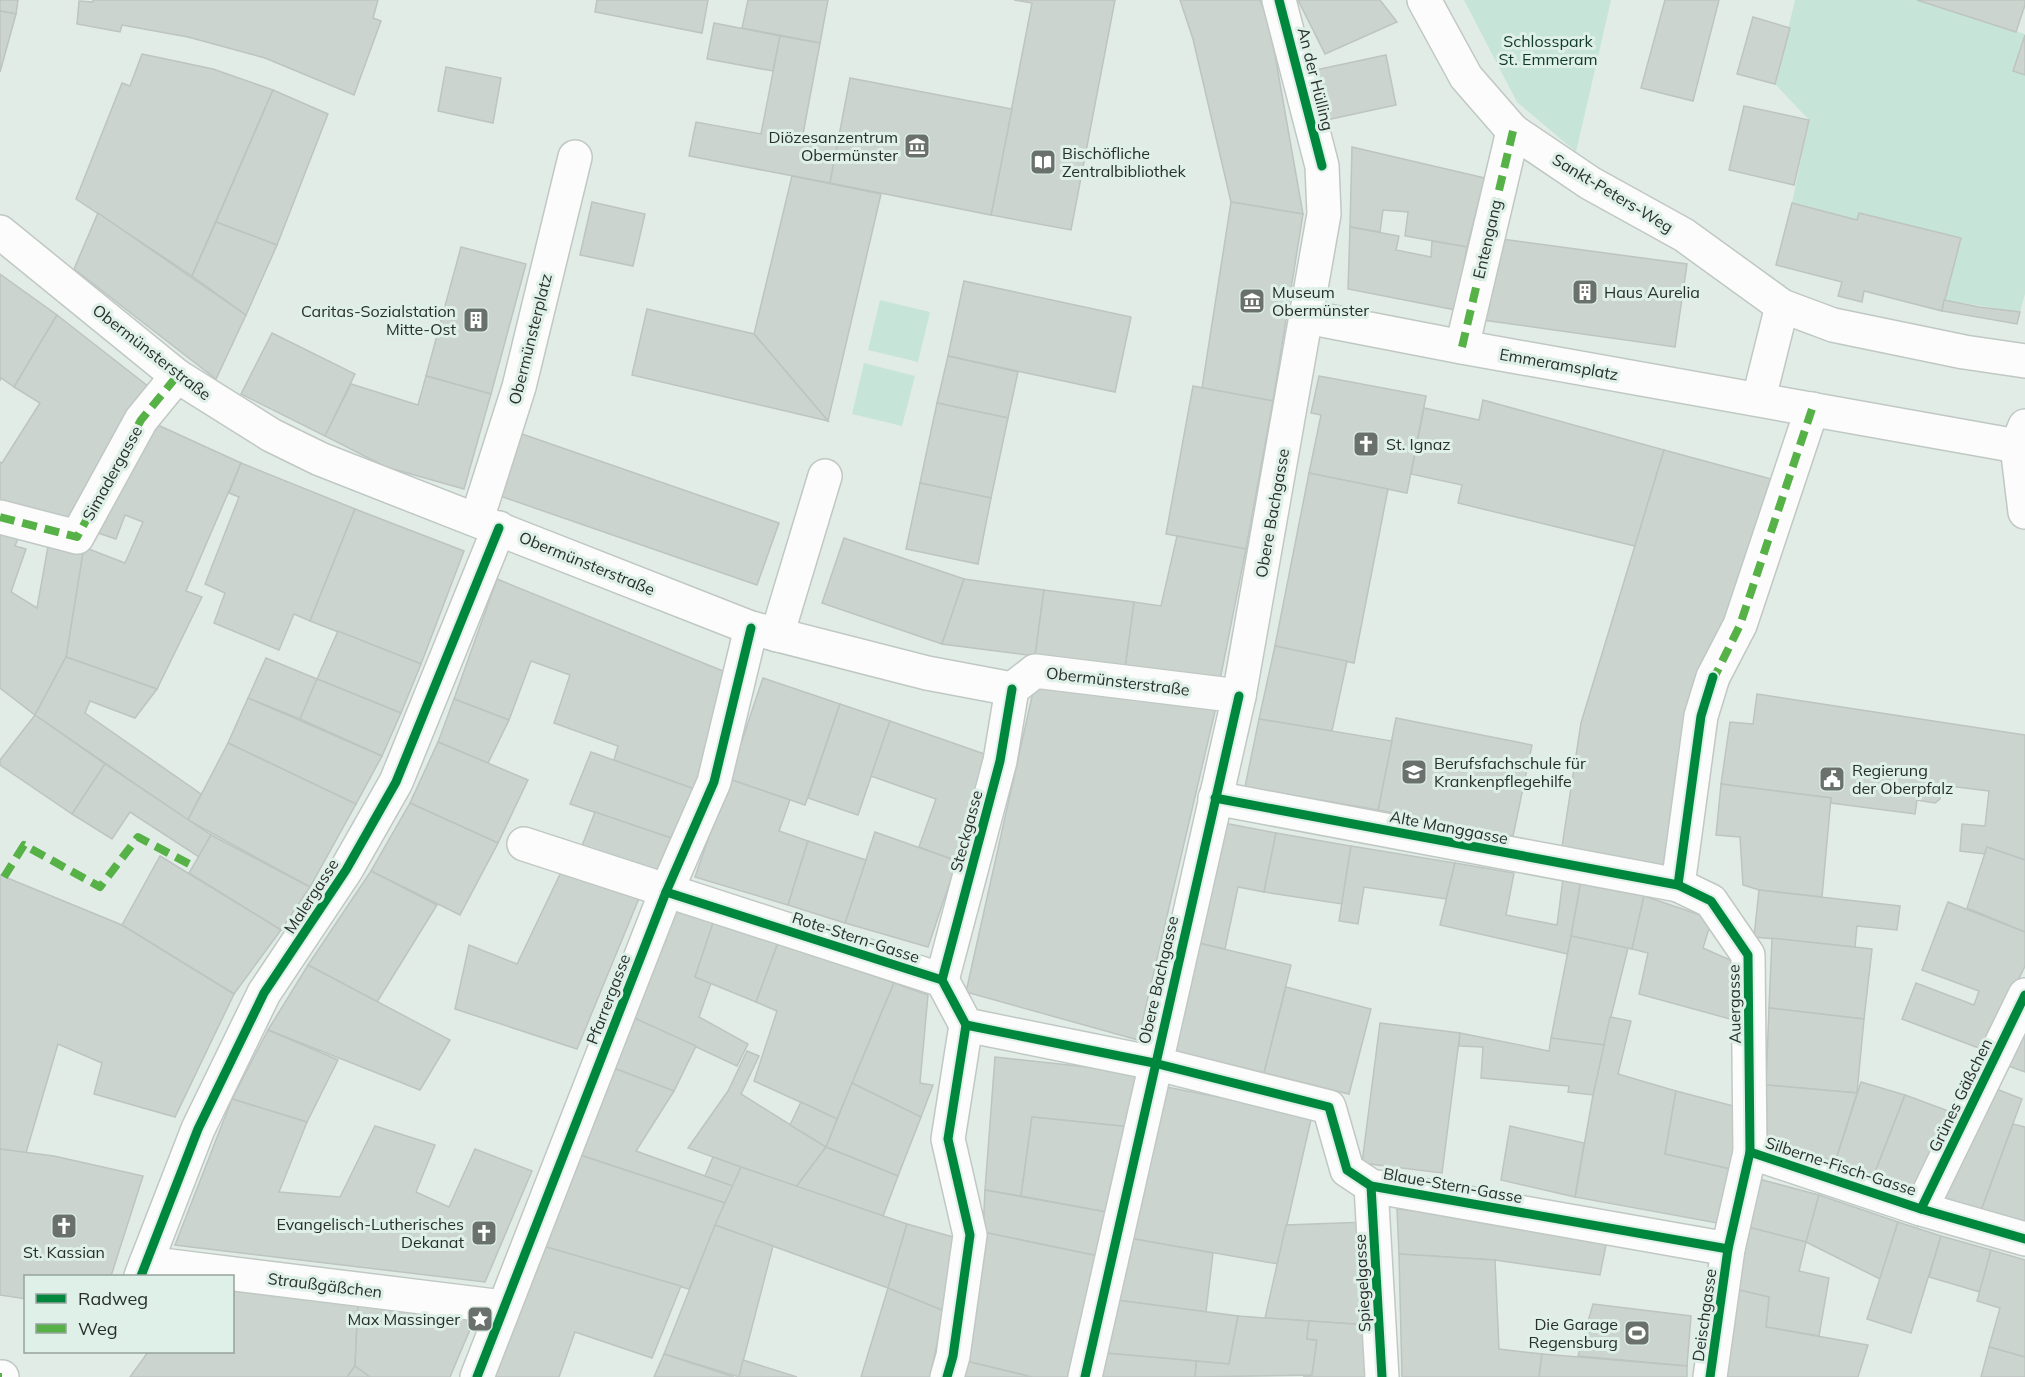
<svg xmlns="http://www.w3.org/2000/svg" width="2025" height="1377" font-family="Mulish,sans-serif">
<rect width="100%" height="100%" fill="#e2ece7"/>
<!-- green -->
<g fill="#c6e5d8">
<path d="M1464,0H1611L1576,152L1517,102Z"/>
<path d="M1795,0H1917L2025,34L2013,71L2025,75V294L2020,312L1944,300L1960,238L1859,213L1857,220L1792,203L1809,120L1775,84Z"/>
<path d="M880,300L930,312L918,362L868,350Z"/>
<path d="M864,363L915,376L902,426L852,414Z"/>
</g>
<!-- building -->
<g fill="#ccd4d0" stroke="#bdc4c1" stroke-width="1.5">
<path d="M0,0H18L16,14L0,11Z"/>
<path d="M93,0H378L373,18L381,21L354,95L265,58L188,37L122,25L120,32L77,24L79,1L93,2Z"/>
<path d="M597,0H708L702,33L595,12Z"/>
<path d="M748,0H828L820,43L742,28Z"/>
<path d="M1014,0H1115L1071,230L991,215L1032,3Z"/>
<path d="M1180,0H1260L1269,21L1303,214L1231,202L1193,39Z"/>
<path d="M1298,0H1380L1397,22L1325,54Z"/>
<path d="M1665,0H1719L1693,101L1641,88Z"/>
<path d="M1917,0H2025V5L2016,32Z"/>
<path d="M0,11L16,14L0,72Z"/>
<path d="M1753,17L1790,28L1775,84L1737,74Z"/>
<path d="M714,23L780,36L773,71L707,59Z"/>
<path d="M2025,35V75L2013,71Z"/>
<path d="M780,36L820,43L803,134L838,141L830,183L689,156L696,122L761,134Z"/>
<path d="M142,54L213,69L273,90L192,276L76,199L122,83L130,86Z"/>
<path d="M1386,55L1396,105L1317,122L1306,72Z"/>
<path d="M446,67L501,78L493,123L438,111Z"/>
<path d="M850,78L1012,109L991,215L830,183Z"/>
<path d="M273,90L328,114L277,245L216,222Z"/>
<path d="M1744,106L1809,120L1794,185L1729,170Z"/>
<path d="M1352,147L1485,178L1467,247L1405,236L1408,212L1383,210L1380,232L1350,227Z"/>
<path d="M792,176L881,194L828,421L754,334Z"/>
<path d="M592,202L645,214L633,266L580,255Z"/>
<path d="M1231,202L1303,214L1273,401L1202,388Z"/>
<path d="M1792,203L1857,220L1859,213L1961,238L1942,311L1864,291L1862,302L1838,296L1842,282L1776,265Z"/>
<path d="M98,213L246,315L216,379L74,269Z"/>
<path d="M216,222L277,245L246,315L192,276Z"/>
<path d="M1350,227L1399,236L1396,250L1431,257L1432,241L1467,247L1456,310L1348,289Z"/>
<path d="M1494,238L1687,264L1675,347L1483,320Z"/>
<path d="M461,247L526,264L491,394L426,376Z"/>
<path d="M0,274L57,315L14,387L1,378L0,381Z"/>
<path d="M964,281L1131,317L1115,392L948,356Z"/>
<path d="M1944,300L1979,307L2020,312L2017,324L1942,311Z"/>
<path d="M647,309L754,334L828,421L632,375Z"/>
<path d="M57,315L149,387L66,524L0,509V462L2,463L40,403L14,387Z"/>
<path d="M272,333L355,374L325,436L241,394Z"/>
<path d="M948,356L1018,372L1008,418L937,403Z"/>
<path d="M426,376L491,394L464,489L386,467L325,436L351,384L418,405Z"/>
<path d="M1319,376L1426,396L1407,493L1309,473L1321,415L1311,413Z"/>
<path d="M1193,386L1273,401L1246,549L1166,534Z"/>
<path d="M1483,400L1664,450L1635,546L1458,503L1462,485L1411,474L1424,408L1479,420Z"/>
<path d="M937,403L1008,418L991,498L920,483Z"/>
<path d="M149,421L241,463L186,591L202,597L157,689L66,657L83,552L89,549L125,563L143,522L125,515L116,539L95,532Z"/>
<path d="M522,434L779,523L757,585L500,496Z"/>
<path d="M1664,450L1771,479L1685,740L1664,869L1561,853L1581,723Z"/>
<path d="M241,463L355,509L310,621L294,614L279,650L214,623L225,593L205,584L239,497L229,493Z"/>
<path d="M1309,473L1388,489L1354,663L1275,646Z"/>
<path d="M920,483L991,498L978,564L906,549Z"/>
<path d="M355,509L464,551L421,664L310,621Z"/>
<path d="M0,530L21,531L15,546L26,549L11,592L37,608L49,541L83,552L66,657L35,715L0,688Z"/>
<path d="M1177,536L1246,549L1220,680L1125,668L1134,602L1161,606Z"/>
<path d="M844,538L964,579L942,644L822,603Z"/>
<path d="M497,579L723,671L697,790L614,760L618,746L554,723L570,675L531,661L509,720L454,699Z"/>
<path d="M964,579L1044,590L1035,656L942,644Z"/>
<path d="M1044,590L1134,602L1125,668L1035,656Z"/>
<path d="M338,631L421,664L401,713L317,679Z"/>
<path d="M1275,646L1347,661L1332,731L1259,719Z"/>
<path d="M66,657L157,689L135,718L90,701L85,713L201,794L188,820L35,715Z"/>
<path d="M266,658L317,679L300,719L248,698Z"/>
<path d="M763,678L840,704L805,805L729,779Z"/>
<path d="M317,679L401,713L382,756L300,719Z"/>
<path d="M1035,683L1216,707L1138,1040L966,992Z"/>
<path d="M1757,694L2025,735V860L1987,847L1985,854L1960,851L1962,824L1985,826L1989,791L1941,785L1940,799L1935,803L1917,800L1915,814L1831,803V798L1721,784L1730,722L1753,724Z"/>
<path d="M248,698L382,756L356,804L228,743Z"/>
<path d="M454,699L509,720L488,763L438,742Z"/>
<path d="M840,704L890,721L858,815L808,798Z"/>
<path d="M35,715L105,764L72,814L0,765V760Z"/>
<path d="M1396,718L1532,745L1513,836L1378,810Z"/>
<path d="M1259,719L1392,741L1378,810L1245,787Z"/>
<path d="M890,721L993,757L957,861L919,847L936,799L871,776Z"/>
<path d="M438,742L528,780L498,843L410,803Z"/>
<path d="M228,743L356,804L310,887L188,820Z"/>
<path d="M591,752L697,790L674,839L570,804Z"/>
<path d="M105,764L211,835L199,857L130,812L112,839L72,814Z"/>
<path d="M729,779L790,800L779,831L808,841L788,905L695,877Z"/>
<path d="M1721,784L1831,798L1822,897L1759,890L1743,885L1740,837L1716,835Z"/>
<path d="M410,803L498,843L460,915L371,871Z"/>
<path d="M595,812L674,839L654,882L577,859Z"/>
<path d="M1219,822L1276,833L1264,892L1238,887L1225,949L1194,942Z"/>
<path d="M875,832L957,861L928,947L845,923Z"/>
<path d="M1276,833L1351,846L1342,904L1264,892Z"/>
<path d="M211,835L310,887L281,930L189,873Z"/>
<path d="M808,841L866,860L845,923L788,905Z"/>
<path d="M1351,846L1455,863L1446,899L1364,887L1358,924L1339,921Z"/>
<path d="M1987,847L2025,860V932L1967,908Z"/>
<path d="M160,856L281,930L234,994L122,925Z"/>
<path d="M1455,863L1514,873L1506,915L1557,925L1563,879L1581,881L1568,954L1440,925Z"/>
<path d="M563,868L640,896L577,1049L455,1009L469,945L517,964Z"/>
<path d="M371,871L437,905L377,1002L308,965Z"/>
<path d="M0,875L122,925L234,994L175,1117L94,1094L102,1063L58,1044L26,1153L0,1149Z"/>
<path d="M1581,881L1644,896L1632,949L1571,936Z"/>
<path d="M1759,890L1900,906L1897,930L1857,926L1855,947L1754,937Z"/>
<path d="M1644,896L1712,919L1703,948L1739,964L1741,1022L1639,994L1648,953L1632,949Z"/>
<path d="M1948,902L2025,932V966L1984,1050L1902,1019L1916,983L1974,1005L1979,991L1922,970Z"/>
<path d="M669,905L714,920L695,977L711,983L699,1017L748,1044L737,1066L630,1016Z"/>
<path d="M714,920L778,943L756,1002L695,977Z"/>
<path d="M1571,936L1628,948L1604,1045L1551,1038Z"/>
<path d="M1772,938L1872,949L1864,1019L1769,1008Z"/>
<path d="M1194,942L1291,965L1264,1073L1168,1050Z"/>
<path d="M778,943L894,983L837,1119L754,1081L777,1011L756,1002Z"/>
<path d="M308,965L450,1040L420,1090L268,1030Z"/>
<path d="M894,983L928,995L920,1083L933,1085L921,1117L852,1083Z"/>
<path d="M1286,987L1371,1009L1349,1094L1264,1073Z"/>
<path d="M1769,1008L1864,1019L1857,1093L1766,1085Z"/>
<path d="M2025,1009V1072L1995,1061Z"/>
<path d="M630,1016L696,1046L674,1091L611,1067Z"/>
<path d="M1610,1017L1631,1021L1618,1074L1676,1091L1665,1154L1731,1169L1717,1223L1575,1197L1593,1095Z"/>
<path d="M1380,1023L1460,1033L1442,1173L1362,1163Z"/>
<path d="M268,1030L338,1060L307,1122L232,1099Z"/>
<path d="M1460,1033L1549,1051L1551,1038L1604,1045L1593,1095L1568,1092L1569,1086L1481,1078L1483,1047L1459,1046Z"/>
<path d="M747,1051L759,1056L741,1094L826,1147L796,1187L688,1148L728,1091Z"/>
<path d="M995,1057L1141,1073L1131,1127L1032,1117L1021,1196L985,1190Z"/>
<path d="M611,1067L674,1091L636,1151L733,1186L725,1203L577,1154Z"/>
<path d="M1861,1082L1905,1095L1874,1175L1835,1162Z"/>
<path d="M852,1083L921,1117L898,1176L826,1147Z"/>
<path d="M1766,1085L1857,1093L1835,1162L1767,1139Z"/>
<path d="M1986,1085L2022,1099L1981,1211L1945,1198Z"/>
<path d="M1161,1086L1312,1115L1278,1264L1129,1238Z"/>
<path d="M1676,1091L1745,1109L1731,1169L1665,1154Z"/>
<path d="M1905,1095L1951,1112L1919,1189L1874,1175Z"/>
<path d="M232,1099L307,1122L279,1192L340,1197L375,1126L435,1145L416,1192L449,1207L475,1149L532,1171L485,1282L175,1245Z"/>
<path d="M801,1102L837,1119L826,1147L790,1125Z"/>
<path d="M1032,1117L1131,1127L1112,1213L1021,1196Z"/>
<path d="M2013,1124L2025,1127V1222L1981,1211Z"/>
<path d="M1510,1126L1584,1143L1575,1197L1501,1180Z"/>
<path d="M826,1147L898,1176L883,1216L796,1187Z"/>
<path d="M0,1149L54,1156L143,1176L111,1276H26V1299L0,1295Z"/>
<path d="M577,1154L725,1203L689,1289L543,1246Z"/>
<path d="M713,1157L741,1167L733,1186L705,1176Z"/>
<path d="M741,1167L907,1224L888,1288L715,1225Z"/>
<path d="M1755,1178L1819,1195L1806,1242L1744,1226Z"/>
<path d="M985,1190L1112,1213L1103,1257L983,1232Z"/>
<path d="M1819,1195L1898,1222L1880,1279L1806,1242Z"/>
<path d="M1397,1209L1505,1221L1607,1240L1600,1275L1495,1260L1399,1254Z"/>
<path d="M1367,1222L1368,1325L1265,1318L1286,1225Z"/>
<path d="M1898,1222L1941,1236L1911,1333L1867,1319Z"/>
<path d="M907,1224L957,1238L944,1311L888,1288Z"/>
<path d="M715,1225L773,1246L739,1377L664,1354Z"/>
<path d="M1744,1226L1806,1242L1799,1271L1829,1278L1819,1336L1766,1327L1769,1297L1735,1289Z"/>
<path d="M983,1232L1103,1257L1077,1377H1032L966,1361Z"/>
<path d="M1941,1236L1991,1250L1980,1292L1929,1277Z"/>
<path d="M1129,1238L1213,1253L1206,1312L1116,1300Z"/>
<path d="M543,1246L681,1286L652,1358L575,1332L559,1377H490Z"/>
<path d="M1991,1250L2025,1260V1357L1989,1347L2000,1308L1977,1301Z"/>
<path d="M1399,1254L1495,1260L1499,1349L1542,1354L1539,1377H1402Z"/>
<path d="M888,1288L944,1311L930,1377H861Z"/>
<path d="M1735,1289L1769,1297L1766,1327L1868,1345L1858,1377H1725Z"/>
<path d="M232,1290L358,1303L355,1366L347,1377H130L148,1352H232Z"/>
<path d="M1116,1300L1238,1316L1229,1364L1105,1353Z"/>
<path d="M358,1303L474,1320L450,1377H370L355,1366Z"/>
<path d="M1593,1304L1691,1316L1687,1366L1578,1356Z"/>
<path d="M1238,1316L1309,1321L1307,1339L1317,1340L1312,1375L1195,1377L1196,1361L1229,1364Z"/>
<path d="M1309,1321L1368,1325L1371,1377H1303L1312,1375L1317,1340L1307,1339Z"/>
<path d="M1989,1347L2025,1357V1377H1981Z"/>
<path d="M1105,1353L1196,1361L1195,1377H1100Z"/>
<path d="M664,1354L734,1377H654Z"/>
<path d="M1542,1354L1687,1366V1377H1539Z"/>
<path d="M743,1360L797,1377H739Z"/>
<path d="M966,1361L1032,1377H962Z"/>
<path d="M355,1366L370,1377H347Z"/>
</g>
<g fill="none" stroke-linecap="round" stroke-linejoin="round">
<!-- minor casing -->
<g stroke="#c0c8c4" stroke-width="36">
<g id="minor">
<path d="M1424,0L1466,77L1513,131L1590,183L1684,235L1782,306L1833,325L1964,352L2025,361"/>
<path d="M0,232L177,376L271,435L320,459L751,628L927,673L1012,689L1035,671L1239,696"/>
<path d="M1307,317L1462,347L2017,446"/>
<path d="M1462,347L1513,131"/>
<path d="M1759,398L1782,306"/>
<path d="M2025,426L2017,446L2025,512"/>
<path d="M0,517L77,537L141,420L177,376"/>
<path d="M477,519L519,387L575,157"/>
<path d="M777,635L825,476"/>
<path d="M1215,798L1678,885"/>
<path d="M524,844L942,980L966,1025L1154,1063L1329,1107L1347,1170L1371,1186L1728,1249"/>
<path d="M942,980L1000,761L1012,689"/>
<path d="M1750,1152L1921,1209L2025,1239"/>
<path d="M1371,1186L1382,1377"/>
<path d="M1921,1209L2025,995"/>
<path d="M146,1263L503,1307"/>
<path d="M141,1276L198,1129L264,993L346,870L396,782L499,528"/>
<path d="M0,1377H2"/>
<path d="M477,1377L666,892L714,782L751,628"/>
<path d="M947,1377L953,1356L970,1235L948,1139L966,1025"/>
<path d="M1085,1377L1239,696L1324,214L1322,166L1279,0"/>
<path d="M1710,1377L1728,1249L1750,1152L1748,955L1711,901L1678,885L1701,716L1713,677L1740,625L1812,409"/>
</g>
</g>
<!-- minor -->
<use href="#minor" stroke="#fbfcfb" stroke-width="33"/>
<!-- quiet -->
<g stroke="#56b246" stroke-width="8" stroke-dasharray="15 8" stroke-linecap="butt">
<path d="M1462,347L1513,131"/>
<path d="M0,517L77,537L141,420L177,376"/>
<path d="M1712,682L1740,625L1812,409"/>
<path d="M4,877L24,845L100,887L138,837L193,866"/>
<path d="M0,1377H2"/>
</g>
<!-- cycleway casing -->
<g stroke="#def0e8" stroke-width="13">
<g id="cycleway">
<path d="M1279,0L1322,166"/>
<path d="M1215,798L1678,885"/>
<path d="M666,892L942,980L966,1025L1154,1063L1329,1107L1347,1170L1371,1186L1728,1249"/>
<path d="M942,980L1000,761L1012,689"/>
<path d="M1750,1152L1921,1209L2025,1239"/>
<path d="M1371,1186L1382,1377"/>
<path d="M1921,1209L2025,995"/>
<path d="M141,1276L198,1129L264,993L346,870L396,782L499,528"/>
<path d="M477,1377L666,892L714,782L751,628"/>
<path d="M947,1377L953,1356L970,1235L948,1139L966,1025"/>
<path d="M1085,1377L1239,696"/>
<path d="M1710,1377L1728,1249L1750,1152L1748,955L1711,901L1678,885L1701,716L1713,677"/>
</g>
</g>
<!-- cycleway -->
<use href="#cycleway" stroke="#00873e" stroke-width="9"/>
</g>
<!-- icons -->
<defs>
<g id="museum-square" transform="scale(1.35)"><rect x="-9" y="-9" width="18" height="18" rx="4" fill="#6a716d" stroke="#def0e8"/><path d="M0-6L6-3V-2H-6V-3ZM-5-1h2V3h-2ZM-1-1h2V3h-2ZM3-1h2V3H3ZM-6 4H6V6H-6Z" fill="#fff"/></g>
<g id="library-square" transform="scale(1.35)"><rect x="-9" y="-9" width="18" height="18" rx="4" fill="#6a716d" stroke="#def0e8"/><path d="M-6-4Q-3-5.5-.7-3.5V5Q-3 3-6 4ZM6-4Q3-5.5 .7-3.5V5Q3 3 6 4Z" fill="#fff"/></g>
<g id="building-square" transform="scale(1.35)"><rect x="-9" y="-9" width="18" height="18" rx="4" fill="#6a716d" stroke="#def0e8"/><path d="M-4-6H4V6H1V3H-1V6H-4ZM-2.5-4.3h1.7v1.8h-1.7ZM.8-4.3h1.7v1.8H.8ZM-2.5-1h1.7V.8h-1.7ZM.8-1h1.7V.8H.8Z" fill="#fff"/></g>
<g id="church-square" transform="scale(1.35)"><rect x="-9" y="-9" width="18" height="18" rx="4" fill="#6a716d" stroke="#def0e8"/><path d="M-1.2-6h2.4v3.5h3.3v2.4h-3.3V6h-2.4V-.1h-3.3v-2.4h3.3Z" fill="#fff"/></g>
<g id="university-square" transform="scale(1.35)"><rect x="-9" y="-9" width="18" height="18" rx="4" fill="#6a716d" stroke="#def0e8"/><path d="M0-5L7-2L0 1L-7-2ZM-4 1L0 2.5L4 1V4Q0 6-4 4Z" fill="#fff"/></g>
<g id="civic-square" transform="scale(1.35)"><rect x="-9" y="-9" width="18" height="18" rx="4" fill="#6a716d" stroke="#def0e8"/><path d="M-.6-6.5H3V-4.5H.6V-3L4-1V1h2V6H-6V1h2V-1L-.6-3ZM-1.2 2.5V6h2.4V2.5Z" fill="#fff"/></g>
<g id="sight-square" transform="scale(1.35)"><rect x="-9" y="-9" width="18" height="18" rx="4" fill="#6a716d" stroke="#def0e8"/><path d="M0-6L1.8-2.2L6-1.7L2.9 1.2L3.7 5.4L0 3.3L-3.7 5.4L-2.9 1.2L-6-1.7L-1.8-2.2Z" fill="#fff"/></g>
<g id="stadium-square" transform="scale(1.35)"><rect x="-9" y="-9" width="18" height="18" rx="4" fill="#6a716d" stroke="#def0e8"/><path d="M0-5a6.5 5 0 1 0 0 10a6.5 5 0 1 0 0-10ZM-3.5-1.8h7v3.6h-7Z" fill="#fff"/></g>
</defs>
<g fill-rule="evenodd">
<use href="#museum-square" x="917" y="146"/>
<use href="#library-square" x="1043" y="162"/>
<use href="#building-square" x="1585" y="292"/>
<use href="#museum-square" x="1252" y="301"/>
<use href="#building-square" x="476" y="320"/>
<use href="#church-square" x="1366" y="444"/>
<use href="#university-square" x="1414" y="772"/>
<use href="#civic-square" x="1832" y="779"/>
<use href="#church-square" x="64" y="1226"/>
<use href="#church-square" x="484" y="1233"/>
<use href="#sight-square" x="480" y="1319"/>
<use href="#stadium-square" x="1637" y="1333"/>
</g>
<g text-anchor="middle" stroke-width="6" stroke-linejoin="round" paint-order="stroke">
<!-- park labels -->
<g font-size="16" fill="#0f392a" stroke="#def0e8">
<text x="1548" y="47">Schlosspark<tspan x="1548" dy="18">St. Emmeram</tspan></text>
</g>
<!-- street labels -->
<g font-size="16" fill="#292f2c" stroke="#def0e8">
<text transform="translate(1316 79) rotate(76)" y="6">An der Hülling</text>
<text transform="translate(1613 193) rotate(31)" y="6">Sankt-Peters-Weg</text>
<text transform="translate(1487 239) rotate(-77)" y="6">Entengang</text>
<text transform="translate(530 339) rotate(-76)" y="6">Obermünsterplatz</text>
<text transform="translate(152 352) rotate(38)" y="6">Obermünsterstraße</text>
<text transform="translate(1559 364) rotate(10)" y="6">Emmeramsplatz</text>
<text transform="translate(112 473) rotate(-61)" y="6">Simadergasse</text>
<text transform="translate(1272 513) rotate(-80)" y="6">Obere Bachgasse</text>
<text transform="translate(587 563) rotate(22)" y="6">Obermünsterstraße</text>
<text transform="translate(1118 681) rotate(7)" y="6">Obermünsterstraße</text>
<text transform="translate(1449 827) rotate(11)" y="6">Alte Manggasse</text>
<text transform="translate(966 831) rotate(-75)" y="6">Steckgasse</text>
<text transform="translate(311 896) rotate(-57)" y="6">Malergasse</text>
<text transform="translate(856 937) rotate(18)" y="6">Rote-Stern-Gasse</text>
<text transform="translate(1158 980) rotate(-77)" y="6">Obere Bachgasse</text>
<text transform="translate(608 999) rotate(-69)" y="6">Pfarrergasse</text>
<text transform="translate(1734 1004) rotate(-91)" y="6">Auergasse</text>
<text transform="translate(1960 1095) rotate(-64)" y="6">Grünes Gäßchen</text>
<text transform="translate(1841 1166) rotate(18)" y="6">Silberne-Fisch-Gasse</text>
<text transform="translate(1453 1185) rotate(10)" y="6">Blaue-Stern-Gasse</text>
<text transform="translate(1362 1283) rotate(-93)" y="6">Spiegelgasse</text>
<text transform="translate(325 1285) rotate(7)" y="6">Straußgäßchen</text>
<text transform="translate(1704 1315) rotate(-82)" y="6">Deischgasse</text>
</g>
<!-- poi labels -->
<g font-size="16" fill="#292f2c" stroke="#def0e8" text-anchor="start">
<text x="898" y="143" text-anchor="end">Diözesanzentrum<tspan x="898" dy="18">Obermünster</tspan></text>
<text x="1062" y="159">Bischöfliche<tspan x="1062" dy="18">Zentralbibliothek</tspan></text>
<text x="1272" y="298">Museum<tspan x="1272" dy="18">Obermünster</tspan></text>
<text x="1604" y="298">Haus Aurelia</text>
<text x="456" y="317" text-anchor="end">Caritas-Sozialstation<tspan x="456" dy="18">Mitte-Ost</tspan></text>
<text x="1386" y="450">St. Ignaz</text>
<text x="1434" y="769">Berufsfachschule für<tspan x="1434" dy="18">Krankenpflegehilfe</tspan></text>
<text x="1852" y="776">Regierung<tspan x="1852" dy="18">der Oberpfalz</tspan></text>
<text x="464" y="1230" text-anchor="end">Evangelisch-Lutherisches<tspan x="464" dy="18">Dekanat</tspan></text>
<text x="64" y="1258" text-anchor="middle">St. Kassian</text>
<text x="460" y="1325" text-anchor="end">Max Massinger</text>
<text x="1618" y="1330" text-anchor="end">Die Garage<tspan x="1618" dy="18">Regensburg</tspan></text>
</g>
</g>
<!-- legend -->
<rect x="24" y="1275" width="210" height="78" fill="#def0e8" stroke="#96a39d" stroke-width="1.5"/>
<rect x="36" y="1294" width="30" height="9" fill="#00873e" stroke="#96a39d" stroke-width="1.5"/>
<text x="78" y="1305" font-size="18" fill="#292f2c">Radweg</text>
<rect x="36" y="1324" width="30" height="9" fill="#56b246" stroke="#96a39d" stroke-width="1.5"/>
<text x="78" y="1335" font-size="18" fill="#292f2c">Weg</text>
</svg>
